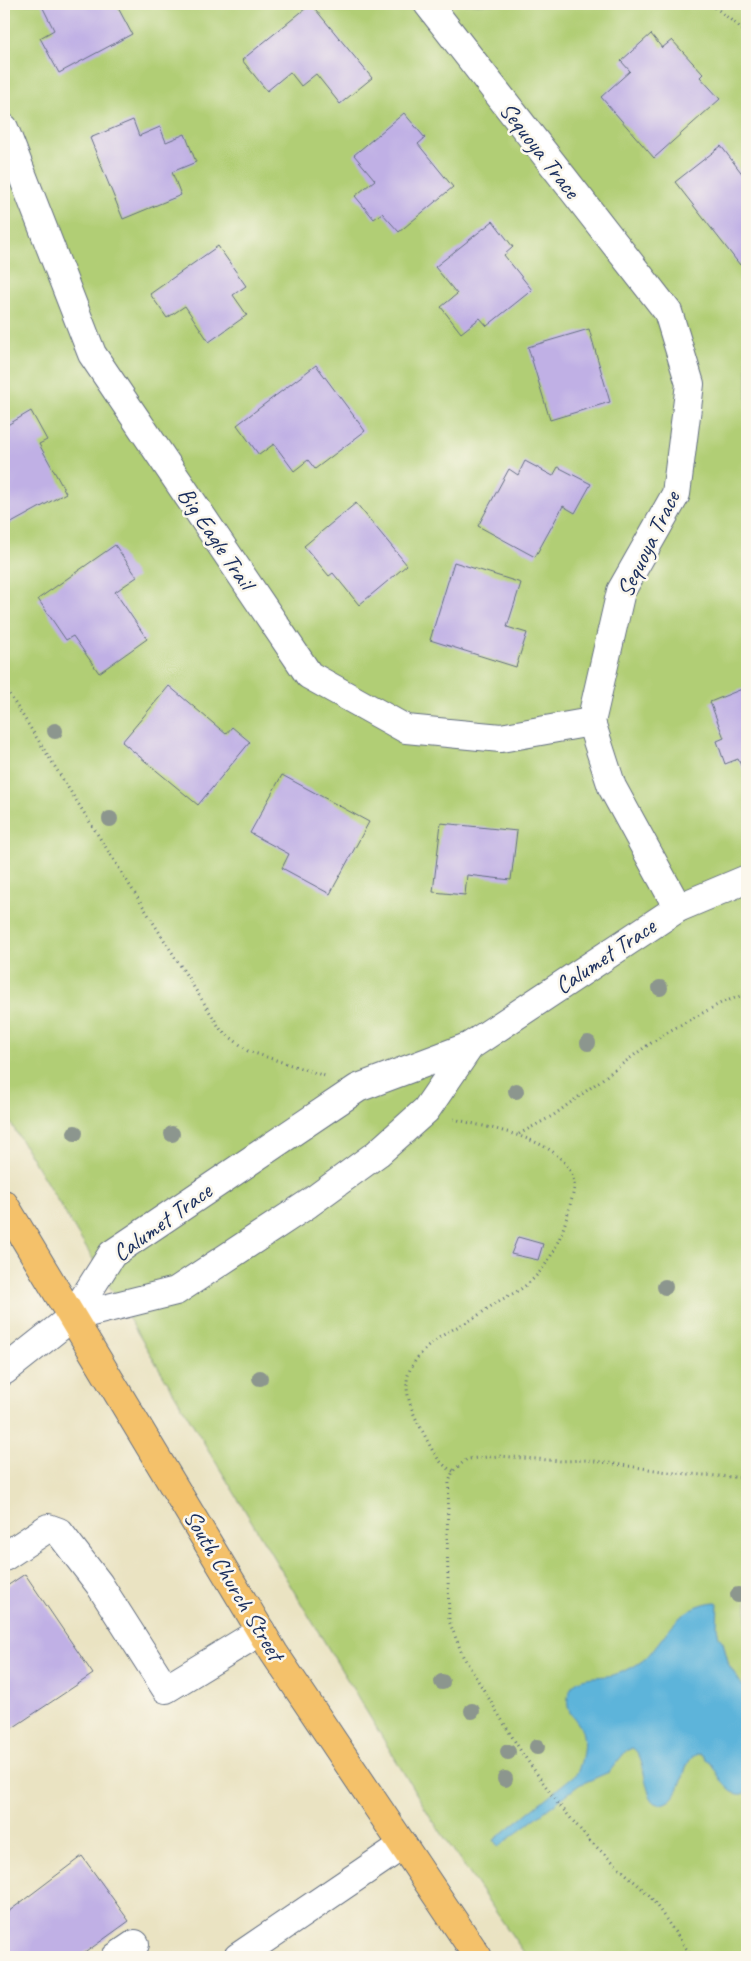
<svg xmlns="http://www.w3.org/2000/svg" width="751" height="1961" font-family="Caveat,sans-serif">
<rect width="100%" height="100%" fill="#fbf7ec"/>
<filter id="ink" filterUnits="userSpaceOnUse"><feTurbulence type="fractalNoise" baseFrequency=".02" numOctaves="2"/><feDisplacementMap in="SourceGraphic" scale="10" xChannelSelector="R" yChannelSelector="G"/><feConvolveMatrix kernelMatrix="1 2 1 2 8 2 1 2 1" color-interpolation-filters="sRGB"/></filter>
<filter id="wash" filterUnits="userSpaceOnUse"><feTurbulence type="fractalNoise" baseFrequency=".0096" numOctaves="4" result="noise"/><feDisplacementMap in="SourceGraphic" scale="20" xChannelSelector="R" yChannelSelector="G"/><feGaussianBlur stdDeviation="1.12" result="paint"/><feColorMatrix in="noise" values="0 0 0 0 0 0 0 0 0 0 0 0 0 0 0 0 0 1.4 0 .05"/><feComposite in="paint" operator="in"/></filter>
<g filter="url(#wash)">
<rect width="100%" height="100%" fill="#eae3c2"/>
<!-- green -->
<path fill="#b1ce75" stroke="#667e6a" d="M4,4H747V1957H527L431,1818L4,1112Z"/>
<!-- water -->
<path fill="#5db4da" stroke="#3c729c" d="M714,1602L718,1604L717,1627L719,1637L723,1642L729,1665L746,1691L747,1792C731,1802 719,1776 712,1765C709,1761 704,1758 701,1754C681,1754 687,1791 667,1802C641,1816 649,1755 632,1748L626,1751L609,1772L579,1785L498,1847L494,1840L577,1773C582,1762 586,1743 582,1731C577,1717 565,1715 568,1697C573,1671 597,1680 616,1674C627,1671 637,1665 646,1658C668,1633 679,1606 714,1602Z"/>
<g id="blocks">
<!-- building -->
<g fill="#c0b0e5">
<path d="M41,4H116L132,34L59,73L40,38L54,30Z"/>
<path d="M311,4L372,78L340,104L316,74L301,86L290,72L267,91L242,60Z"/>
<path d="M651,34L662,48L672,40L703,74L700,77L720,99L654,158L601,97L630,71L621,61Z"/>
<path d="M404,113L425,138L418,144L453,187L399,232L382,213L374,219L355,196L375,180L354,155Z"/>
<path d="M133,120L139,136L160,127L166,142L185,134L196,162L172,172L181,195L123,219L90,138Z"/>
<path d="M721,146L747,180V260L740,265L675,182Z"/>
<path d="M493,221L513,247L504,255L532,290L487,326L480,318L461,333L441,307L457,294L435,267Z"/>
<path d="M218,246L246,286L233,295L247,315L209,342L185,306L167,318L150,294Z"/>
<path d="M589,329L610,402L550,420L528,347Z"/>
<path d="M316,365L365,431L315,469L308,460L294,471L274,444L259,455L237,425Z"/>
<path d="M31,411L47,440L39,444L66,493L6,526L4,521V427Z"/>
<path d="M525,461L553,476L558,467L591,484L575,513L563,506L535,557L478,526L509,469L518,475Z"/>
<path d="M356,503L407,565L359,605L333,573L329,576L304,546Z"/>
<rect x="745" y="532" width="2" height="32"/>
<path d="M115,545L137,577L115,592L147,639L99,673L73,636L66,640L38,599Z"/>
<path d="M454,562L521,583L507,627L527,633L516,667L430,640Z"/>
<path d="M169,686L226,734L232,727L250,742L198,805L122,742Z"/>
<path d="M747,687V773L745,774L738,759L725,764L717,741L724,738L710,702Z"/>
<path d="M282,775L369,822L330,894L282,868L289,854L250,833Z"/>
<path d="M441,823L517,831L511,880L467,875L465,895L433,892Z"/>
<path d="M518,1237L543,1244L538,1260L511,1254Z"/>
<path d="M25,1574L93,1674L5,1733L4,1588Z"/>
<path d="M82,1856L129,1921L79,1957H4V1915Z"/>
</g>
</g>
</g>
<g filter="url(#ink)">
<use href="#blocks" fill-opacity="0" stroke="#636e81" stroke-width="1"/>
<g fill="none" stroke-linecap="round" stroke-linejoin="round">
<!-- minor casing -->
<g stroke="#636e81" stroke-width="30">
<g id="minor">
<path d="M428,4L668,312L690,384L676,494L621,591L591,722L612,787L678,908"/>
<path d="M4,128L92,354L309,675L406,729L501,738L591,722"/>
<path d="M72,1317L176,1291L308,1204L378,1153L426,1110L470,1046"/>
<path d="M4,1371L72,1317L112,1254L358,1088L470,1046L678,908L747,879"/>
<path d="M4,1557L48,1528L59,1532L99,1584L166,1689L261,1631"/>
<path d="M116,1957L135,1944"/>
<path d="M238,1957L403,1845"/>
</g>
</g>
<!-- highway casing -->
<g stroke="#636e81" stroke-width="30">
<path id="highway" d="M4,1204L274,1653L478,1957"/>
</g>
<!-- path -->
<g stroke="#636e81" stroke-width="3" stroke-dasharray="1 4" stroke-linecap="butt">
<path d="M711,4L747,33"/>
<path d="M4,686L221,1030L248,1051L325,1076"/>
<path d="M519,1134L554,1115L645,1047L671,1030L723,1002L747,994"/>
<path d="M453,1471C435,1463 428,1440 418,1423C410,1407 401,1383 412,1366C425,1344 445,1333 467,1322C477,1317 486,1309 496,1303C505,1297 516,1293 525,1286C549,1268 562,1237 569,1209C571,1201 575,1190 574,1183C567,1138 490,1129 454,1119"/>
<path d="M692,1957L650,1896L590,1841L557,1802L522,1753L463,1656L449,1621L447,1535L449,1482L453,1471L467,1459L499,1456L561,1461L588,1460L675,1473L747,1478"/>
</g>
<!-- minor -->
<use href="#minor" stroke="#fff" stroke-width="28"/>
<!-- highway -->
<use href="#highway" stroke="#f4c16a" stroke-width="28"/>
</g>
<!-- trees -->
<g fill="#8c968e">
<circle cx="55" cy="731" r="8"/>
<circle cx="110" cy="819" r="8"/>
<circle cx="660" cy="988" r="8"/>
<circle cx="588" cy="1043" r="8"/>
<circle cx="516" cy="1091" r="8"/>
<circle cx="75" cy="1133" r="8"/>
<circle cx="172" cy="1134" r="8"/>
<circle cx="665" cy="1287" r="8"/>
<circle cx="260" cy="1378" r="8"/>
<circle cx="738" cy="1595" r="8"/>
<circle cx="442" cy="1682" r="8"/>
<circle cx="472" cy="1711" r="8"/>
<circle cx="537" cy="1747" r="8"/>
<circle cx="508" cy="1752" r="8"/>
<circle cx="505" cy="1779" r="8"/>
</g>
</g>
<g text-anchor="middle" stroke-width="5" stroke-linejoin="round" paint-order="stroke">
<!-- street labels -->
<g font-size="24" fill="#1b2f5e" stroke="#fbf7ec">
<text transform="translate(540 150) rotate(52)" y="8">Sequoya Trace</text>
<text transform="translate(216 538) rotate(56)" y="8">Big Eagle Trail</text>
<text transform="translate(648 544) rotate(-64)" y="8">Sequoya Trace</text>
<text transform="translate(605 956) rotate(-34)" y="8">Calumet Trace</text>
<text transform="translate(162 1222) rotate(-36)" y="8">Calumet Trace</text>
<text transform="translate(234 1585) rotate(59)" y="8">South Church Street</text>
</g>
</g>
<!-- margin -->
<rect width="751" height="1961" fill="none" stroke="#fbf7ec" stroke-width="20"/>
</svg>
